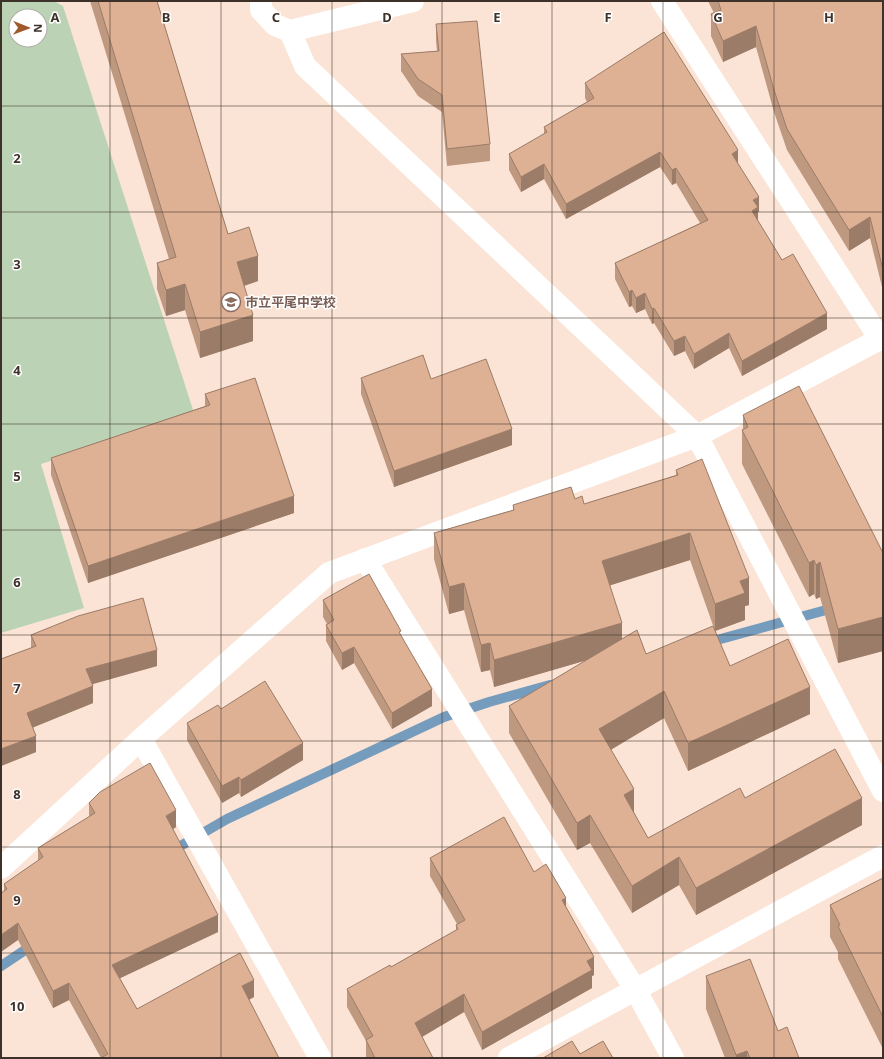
<svg xmlns="http://www.w3.org/2000/svg" width="884" height="1059" font-family="'Noto Sans','Noto Sans JP',sans-serif">
<rect width="100%" height="100%" fill="#fbe4d5"/>
<!-- green -->
<path fill="#bbd3b4" fill-rule="evenodd" d="M1,1H54L63,6L195,416L41,464L84,608L1,633ZM16,16H40V40H16Z"/>
<g fill="none" stroke-linecap="round" stroke-linejoin="round">
<!-- stream -->
<g stroke="#769cbd" stroke-width="10">
<path d="M706,643L837,607"/>
<path d="M170,852L227,819L444,717L489,702L550,685"/>
<path d="M1,966L34,944"/>
</g>
<!-- minor -->
<g stroke="#fff" stroke-width="22">
<path d="M261,1V10L275,25L290,31L413,1"/>
<path d="M662,1L880,339"/>
<path d="M290,31L305,66L697,436L883,791"/>
<path d="M365,559L635,989L673,1058"/>
<path d="M141,739L320,1058"/>
<path d="M1,868L141,739L329,573L697,436L880,339L883,340"/>
<path d="M509,1058L883,856"/>
</g>
</g>
<!-- wall -->
<g fill="#bf9880" fill-rule="evenodd">
<path d="M90,1H157L228,234L258,281L244,286L253,341L200,358L185,310L166,316L157,289V263L169,259Z"/>
<path d="M708,1H883V291L870,238L849,251L787,150L774,112L756,47L723,62L711,36V14L714,13Z"/>
<path d="M436,24L490,144V161L447,166L442,112L418,96L401,71V54L437,51L436,41Z"/>
<path d="M585,83L738,163L759,212H758V221L782,260L827,329L742,376L729,348L694,369L685,351L674,356L654,323L652,324L645,309L636,313L632,306L629,307L615,279V263L700,223L676,183L672,185L660,167L566,219L544,179L521,192L509,170V154L544,134V127L587,102L585,98Z"/>
<path d="M361,378L431,379L512,445L394,487L361,394Z"/>
<path d="M205,394L294,513L88,583L51,475V458L205,406Z"/>
<path d="M743,415L883,553V651L838,663L820,597L816,599L814,594L809,597L742,464V430H743Z"/>
<path d="M676,470L749,605L745,606V620L715,631L730,666L810,714L688,771L664,718L611,749L634,813L648,838L745,798L862,825L696,915L679,885L632,913L590,843L577,850L509,733V706L587,660L494,687L490,670L481,672L464,610L449,614L434,559V533L513,510V505L575,499L584,504L676,475ZM690,560L715,631L646,654L622,639L610,585Z"/>
<path d="M323,600L401,636L432,706L392,729L354,663L342,670L326,641V625L327,624L323,617Z"/>
<path d="M31,635L157,666L92,684L93,703L33,727L36,752L1,766V659L31,648Z"/>
<path d="M221,709L303,760L241,797L239,793L222,803L187,740V723Z"/>
<path d="M89,803L176,827L173,829L218,932L120,978L137,1009L254,997L249,1000L101,1058L69,1000L53,1008L18,940L4,891V884L38,861V848L89,817Z"/>
<path d="M430,858L534,872L566,907L594,975L592,976V988L482,1050L464,1012L422,1037L433,1058H366V1041L347,1007V989L391,967L456,930V925L457,924L430,876Z"/>
<path d="M883,878V1049L838,959V952L830,937V905Z"/>
<path d="M706,976L778,1031L799,1058H725L706,1009Z"/>
</g>
<!-- shaded-wall -->
<g fill="#9b7c68">
<path d="M756,26V47L723,62V41Z"/>
<path d="M738,150V165L732,154Z"/>
<path d="M660,152V167L566,219V204Z"/>
<path d="M544,164V179L521,192V177Z"/>
<path d="M676,168V183L672,185V170Z"/>
<path d="M759,197V212H758V222L752,211L753,200Z"/>
<path d="M870,217V238L849,251V230Z"/>
<path d="M258,256V281L237,288V262Z"/>
<path d="M185,284V310L166,316V290Z"/>
<path d="M632,290V306L629,307V292Z"/>
<path d="M645,293V309L636,313V298Z"/>
<path d="M654,308V323L652,324V309Z"/>
<path d="M827,313V329L742,376V361Z"/>
<path d="M253,315V341L200,358V332Z"/>
<path d="M729,333V348L694,369V354Z"/>
<path d="M685,336V351L674,356V341Z"/>
<path d="M512,429V445L394,487V471Z"/>
<path d="M294,496V513L88,583V566Z"/>
<path d="M690,533V560L602,588V561Z"/>
<path d="M814,560V594L809,597V563Z"/>
<path d="M820,562V597L816,599V565Z"/>
<path d="M749,578V605L745,606V620L715,631V604L740,581Z"/>
<path d="M464,583V610L449,614V587Z"/>
<path d="M883,617V651L838,663V629Z"/>
<path d="M622,623V650L494,687V660Z"/>
<path d="M490,643V670L481,672V645Z"/>
<path d="M354,647V663L342,670V653Z"/>
<path d="M157,650V666L86,686V669Z"/>
<path d="M93,686V703L27,730V713Z"/>
<path d="M810,687V714L688,771V743Z"/>
<path d="M432,689V706L392,729V713Z"/>
<path d="M664,691V718L599,757V729Z"/>
<path d="M36,736V752L1,766V749Z"/>
<path d="M303,743V760L241,797V780Z"/>
<path d="M239,777V793L222,803V786Z"/>
<path d="M634,789V817L624,795Z"/>
<path d="M862,798V825L696,915V888Z"/>
<path d="M176,810V827L166,834V816Z"/>
<path d="M590,815V843L577,850V823Z"/>
<path d="M679,857V885L632,913V886Z"/>
<path d="M566,898V915L562,900Z"/>
<path d="M218,915V932L112,982V965Z"/>
<path d="M18,923V940L1,952V935Z"/>
<path d="M594,957V975L592,976V988L482,1050V1032L587,961Z"/>
<path d="M254,980V997L242,1003V986Z"/>
<path d="M69,983V1000L53,1008V991Z"/>
<path d="M464,994V1012L415,1041V1023Z"/>
<path d="M747,1051V1058H736V1055Z"/>
</g>
<!-- building -->
<g fill="#deb195" stroke="#9b7c68">
<path d="M98,1H157L228,234L249,227L258,256L237,262L253,315L200,332L185,284L166,290L157,263L176,257Z"/>
<path d="M718,1H883V270L870,217L849,230L787,129L774,90L756,26L723,41L711,14L721,10Z"/>
<path d="M477,21L490,144L447,149L442,95L418,79L401,54L439,51L436,24Z"/>
<path d="M664,32L738,150L732,154L759,197L753,200L758,207L752,211L782,260L793,254L827,313L742,361L729,333L694,354L685,336L674,341L654,308L652,309L645,293L636,298L632,290L629,292L615,263L708,220L676,168L672,170L660,152L566,204L544,164L521,177L509,154L547,132L544,127L594,98L585,83Z"/>
<path d="M423,355L431,379L486,359L512,429L394,471L361,378Z"/>
<path d="M255,378L294,496L88,566L51,458L210,405L205,394Z"/>
<path d="M799,386L883,553V617L838,629L820,562L816,565L814,560L809,563L742,430L748,427L743,415Z"/>
<path d="M702,459L749,578L740,581L745,593L715,604L690,533L602,561L622,623L494,660L490,643L481,645L464,583L449,587L434,533L514,510L513,505L571,487L575,499L582,496L584,504L678,475L676,470Z"/>
<path d="M369,574L401,631L399,632L432,689L392,713L354,647L342,653L326,625L334,620L323,600Z"/>
<path d="M143,598L157,650L86,669L93,686L27,713L36,736L1,749V659L36,646L31,635L78,616Z"/>
<path d="M713,626L730,666L788,639L810,687L688,743L664,691L599,729L634,789L624,795L648,838L740,788L745,798L835,749L862,798L696,888L679,857L632,886L590,815L577,823L509,706L637,630L646,654Z"/>
<path d="M265,681L303,743L241,780L239,777L222,786L187,723L218,705L221,709Z"/>
<path d="M150,763L176,810L166,816L218,915L112,965L137,1009L240,953L254,980L242,986L279,1058H101L108,1054L69,983L53,991L18,923L1,935V893L7,889L4,884L43,857L38,848L95,813L89,803L100,792Z"/>
<path d="M504,817L534,872L546,864L566,898L562,900L594,957L587,961L592,970L482,1032L464,994L415,1023L433,1058H375L366,1040L373,1036L347,989L390,965L391,967L458,929L456,925L465,920L430,858Z"/>
<path d="M883,878V1017L838,926L840,925L830,905Z"/>
<path d="M750,959L778,1031L787,1027L799,1058H750L747,1051L736,1055L706,976Z"/>
<path d="M572,1041L580,1054L603,1041L613,1058H543Z"/>
</g>
<!-- grid -->
<path fill="none" stroke="#3d312a" stroke-width="1" stroke-opacity="0.55" d="M110,1V1058M221,1V1058M332,1V1058M442,1V1058M552,1V1058M663,1V1058M774,1V1058M1,106H883M1,212H883M1,318H883M1,424H883M1,530H883M1,635H883M1,741H883M1,847H883M1,953H883"/>
<!-- icons -->
<defs>
<g id="school-ring" transform="scale(1)"><circle r="9.5" fill="#fff" stroke="#8d6e63" stroke-width="1.5"/><path d="M0-5L7-2L0 1L-7-2ZM-4 1L0 2.5L4 1V4Q0 6-4 4Z" fill="#8d6e63"/></g>
</defs>
<g fill-rule="evenodd">
<use href="#school-ring" x="231" y="302"/>
</g>
<g text-anchor="middle" stroke-width="3" stroke-linejoin="round" paint-order="stroke">
<!-- education labels -->
<g font-size="13" font-weight="bold" fill="#785e54" stroke="#fff" text-anchor="start">
<text x="245" y="307">市立平尾中学校</text>
</g>
</g>
<g font-size="13" text-anchor="middle" font-weight="bold" fill="#3d312a" stroke="#fff" stroke-width="3" stroke-linejoin="round" paint-order="stroke">
<text x="55" y="22">A</text>
<text x="166" y="22">B</text>
<text x="276" y="22">C</text>
<text x="387" y="22">D</text>
<text x="497" y="22">E</text>
<text x="608" y="22">F</text>
<text x="718" y="22">G</text>
<text x="829" y="22">H</text>
<text x="17" y="163">2</text>
<text x="17" y="269">3</text>
<text x="17" y="375">4</text>
<text x="17" y="481">5</text>
<text x="17" y="587">6</text>
<text x="17" y="693">7</text>
<text x="17" y="799">8</text>
<text x="17" y="905">9</text>
<text x="17" y="1011">10</text>
</g>
<!-- border -->
<rect width="884" height="1059" fill="none" stroke="#3d312a" stroke-width="4"/>
<!-- north arrow -->
<g transform="translate(28 28) rotate(91)"><circle r="19" fill="#ffffff" stroke="#b1adaa"/>
<path d="M0-3L7 15L0 10L-7 15Z" fill="#9f5b2c"/>
<text y="-6" font-size="11" font-weight="bold" text-anchor="middle" fill="#3d312a">N</text>
</g>
</svg>
